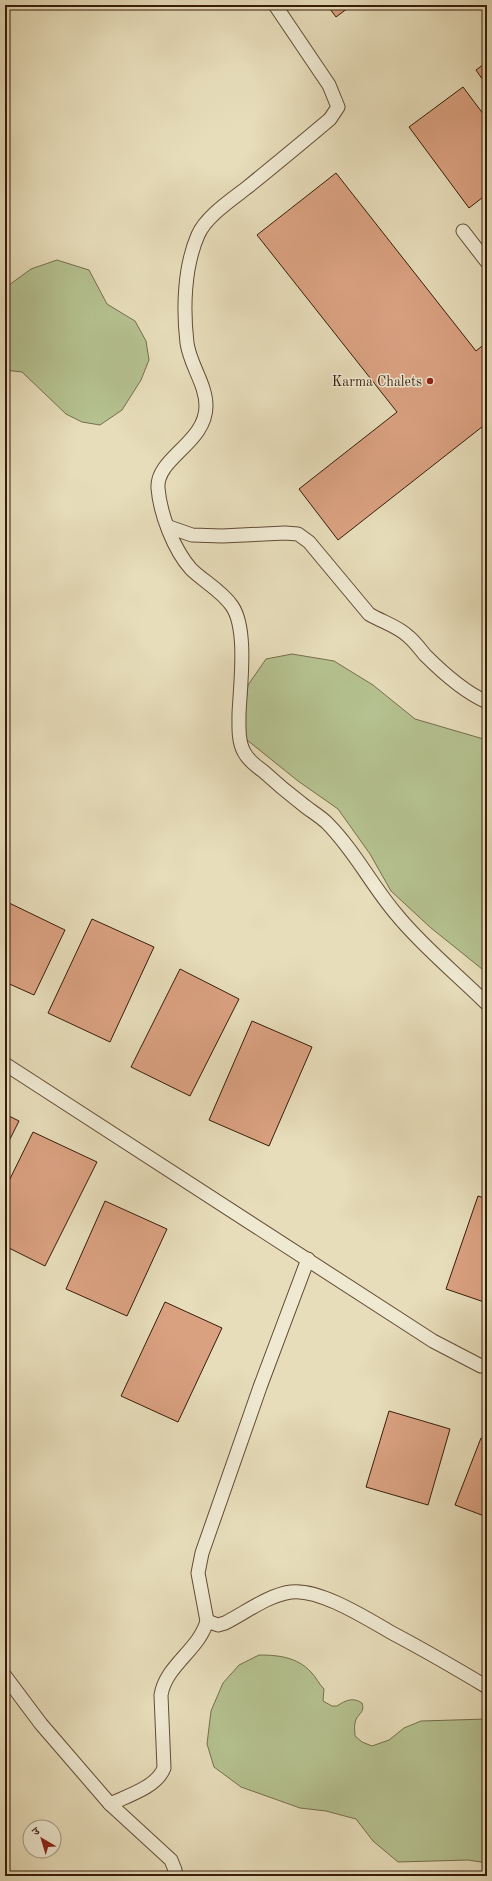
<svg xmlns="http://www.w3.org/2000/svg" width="492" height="1881" font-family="'Old Standard TT','Noto Serif Devanagari',serif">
<rect width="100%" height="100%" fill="#e7ddba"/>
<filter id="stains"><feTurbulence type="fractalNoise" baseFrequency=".005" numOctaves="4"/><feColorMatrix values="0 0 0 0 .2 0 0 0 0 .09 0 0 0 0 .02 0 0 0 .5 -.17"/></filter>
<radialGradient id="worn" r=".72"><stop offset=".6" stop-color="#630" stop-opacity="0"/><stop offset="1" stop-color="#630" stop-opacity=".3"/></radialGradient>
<!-- green -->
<g fill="#b5c190" stroke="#766e4c">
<path d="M57,260L89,270L107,304L135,321L146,341L149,360L141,380L122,410L100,425L82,422L66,414L22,372L5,370V288L31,269Z"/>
<path d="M292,654L334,661L373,685L415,719L487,740V973L431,928L391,891L370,854L338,809L298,781L242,736L248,685L266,659Z"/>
<path d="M259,1655C278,1655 297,1657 311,1672C316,1677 319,1684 324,1689L323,1701L332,1706H337C346,1700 353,1697 362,1703C366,1713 356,1714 355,1723C354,1727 355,1732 355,1736L362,1742L372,1746L389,1740L404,1728L421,1721L487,1719V1863L468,1860L398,1862L373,1841L356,1819L326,1811L300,1808L241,1787L214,1767L207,1744L211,1711L223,1683L239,1665Z"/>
</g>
<!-- building -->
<g fill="#daa181" stroke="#371c09">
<path d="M327,5H352L336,17Z"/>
<path d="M487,62V86L476,70Z"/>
<path d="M463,87L487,119V194L469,208L409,127Z"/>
<path d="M336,173L476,351L487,342V423L338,540L299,489L397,412L257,235Z"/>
<path d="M5,901L65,930L34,995L5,982Z"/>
<path d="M92,919L154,947L110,1042L48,1013Z"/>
<path d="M180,969L239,999L190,1096L131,1067Z"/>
<path d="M252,1021L312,1047L269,1146L209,1120Z"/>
<path d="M5,1114L19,1121L5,1149Z"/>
<path d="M33,1132L97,1162L45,1266L5,1246V1189Z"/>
<path d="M478,1196L487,1199V1303L446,1289Z"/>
<path d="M105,1201L167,1229L127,1316L66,1289Z"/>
<path d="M165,1302L222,1328L178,1422L121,1396Z"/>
<path d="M389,1411L450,1429L428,1505L366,1487Z"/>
<path d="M481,1438L487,1440V1517L455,1505Z"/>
</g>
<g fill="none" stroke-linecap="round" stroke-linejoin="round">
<!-- service casing -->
<g stroke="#634c35" stroke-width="15">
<g id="service">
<path d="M275,5L329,85L338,107L330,119C303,142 276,164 249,186C234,198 206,216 198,235C184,267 183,309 187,343C190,365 206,384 206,406C206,443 156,458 158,488C160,514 174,550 191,569C203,581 222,591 232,606C248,629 240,687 239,714C239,727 238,741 244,752C248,760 256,766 263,771C275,782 288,793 301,803C309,810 320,816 327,823C355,851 372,886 397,915C423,947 458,975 487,1004"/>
<path d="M463,231L487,262"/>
<path d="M169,527L192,535L222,536L285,533L298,534L309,542L369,614C382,622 398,626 409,637C415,642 420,649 425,655C443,673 464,692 487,702"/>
<path d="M5,1064L433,1341L481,1366H487"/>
<path d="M207,1621L218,1625L225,1623C245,1613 268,1595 291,1592C320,1588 369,1620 394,1634C426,1651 457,1669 487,1687"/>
<path d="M5,1676L41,1724L110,1804C127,1796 157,1787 164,1768L161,1695C166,1665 199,1650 207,1621L198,1573L202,1553L260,1387L308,1259"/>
<path d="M110,1804L171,1860L175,1870V1876"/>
</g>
</g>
<!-- service -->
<use href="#service" stroke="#efe9d2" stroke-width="13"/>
</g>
<!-- markers -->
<circle fill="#8f2418" stroke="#efe9d2" stroke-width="1.5" cx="430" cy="381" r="4"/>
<g text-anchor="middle" stroke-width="3" stroke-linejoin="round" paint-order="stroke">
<!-- poi labels -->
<g font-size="14" fill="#371c09" stroke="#efe9d2" text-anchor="end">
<text x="422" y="386">Karma Chalets</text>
</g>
</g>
<!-- margin -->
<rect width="492" height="1881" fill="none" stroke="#e7ddba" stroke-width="20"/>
<rect x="6" y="6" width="480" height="1869" fill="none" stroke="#371c09" stroke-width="2"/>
<rect x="10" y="10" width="472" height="1861" fill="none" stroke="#371c09"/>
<!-- north arrow -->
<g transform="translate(42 1839) rotate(322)"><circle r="19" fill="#efe9d2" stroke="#a59782"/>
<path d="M0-3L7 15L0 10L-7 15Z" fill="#8f2418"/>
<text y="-6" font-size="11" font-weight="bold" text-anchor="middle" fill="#371c09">उ</text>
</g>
<rect width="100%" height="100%" filter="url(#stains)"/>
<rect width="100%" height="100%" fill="url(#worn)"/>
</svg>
